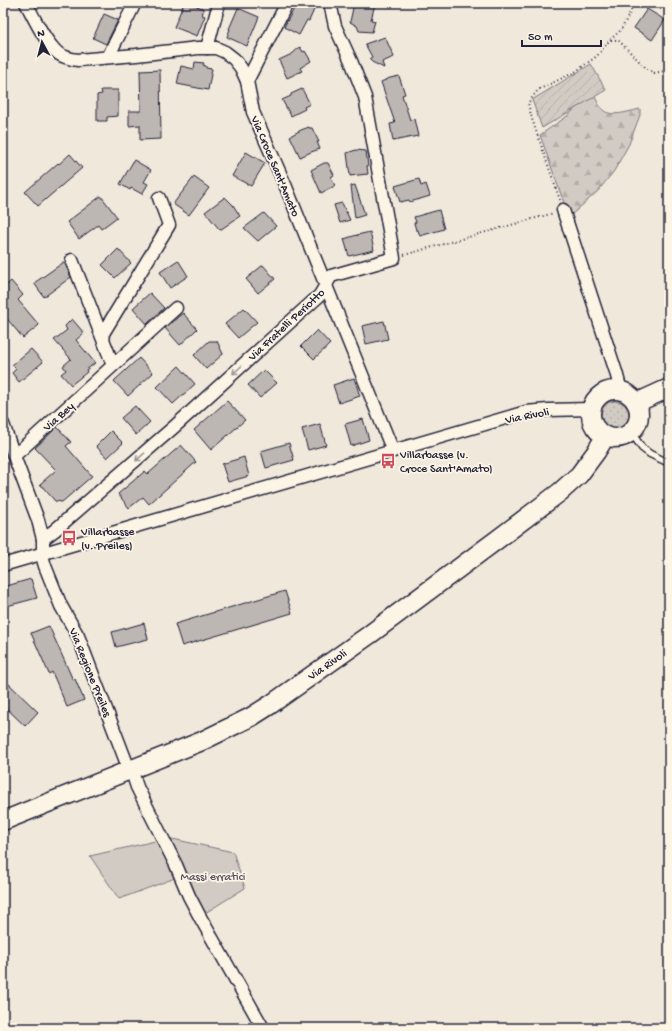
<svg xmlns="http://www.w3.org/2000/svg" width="672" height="1031" font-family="'Gochi Hand',sans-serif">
<defs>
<pattern id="grass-dots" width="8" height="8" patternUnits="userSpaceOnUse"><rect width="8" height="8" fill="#d1cbc3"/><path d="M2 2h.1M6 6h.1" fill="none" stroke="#b3aea8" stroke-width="1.8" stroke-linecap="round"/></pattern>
<pattern id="forest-firs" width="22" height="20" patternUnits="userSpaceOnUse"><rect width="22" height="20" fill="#d1cbc3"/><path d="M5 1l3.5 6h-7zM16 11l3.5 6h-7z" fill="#b3aea8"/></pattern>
<pattern id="garden-furrows" width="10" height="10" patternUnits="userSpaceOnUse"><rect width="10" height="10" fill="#d1cbc3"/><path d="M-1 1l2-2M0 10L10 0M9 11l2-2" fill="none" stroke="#b3aea8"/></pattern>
</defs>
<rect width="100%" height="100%" fill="#efe8db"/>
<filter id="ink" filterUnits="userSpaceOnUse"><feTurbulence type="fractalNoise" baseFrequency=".025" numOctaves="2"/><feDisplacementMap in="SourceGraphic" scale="8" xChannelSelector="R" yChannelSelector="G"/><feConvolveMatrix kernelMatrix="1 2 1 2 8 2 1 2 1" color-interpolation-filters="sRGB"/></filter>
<g filter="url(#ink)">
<!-- grass -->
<circle fill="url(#grass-dots)" stroke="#7a767f" cx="615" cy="415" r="14"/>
<!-- forest -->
<path fill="url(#forest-firs)" stroke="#7a767f" d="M589,96L595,97C597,101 600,107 603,110C611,118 630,111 640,109V115L629,144L614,171L598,191L569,217L540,135L566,117Z"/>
<!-- park -->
<path fill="#d1cbc3" stroke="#7a767f" d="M168,838L233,852L245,888L202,915L183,875L119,899L90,856Z"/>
<!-- garden -->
<path fill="url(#garden-furrows)" stroke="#7a767f" d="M591,64L606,90L542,128L532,100Z"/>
<!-- building -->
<g fill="#bcb7b3" stroke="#22223b">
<path d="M184,3H190L204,9L202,15L205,16L197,36L174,27Z"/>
<path d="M297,3H317L309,21L307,20L299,35L284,27Z"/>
<path d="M354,3H369L375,4L371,20L375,21L372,32L359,31L357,26L350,22Z"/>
<path d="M238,8L259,17L247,46L227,37L230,29H229Z"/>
<path d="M647,9L665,20L652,40L634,28Z"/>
<path d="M104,14L118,20L106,44L93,38Z"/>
<path d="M385,37L394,57L382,62L384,68L372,62L369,59L372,57L365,44Z"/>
<path d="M300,47L303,52L305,51L311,61L300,68L302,71L287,78L279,60L292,54Z"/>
<path d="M195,62L204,63L203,65L206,66V68L212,69L208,90L177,84L181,66L194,69Z"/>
<path d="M160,70L161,139L140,140V125L129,126V111H141L140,71Z"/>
<path d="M399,76L405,94L402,95L410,120L414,119L418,136L393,141L390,124L395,123L381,82L390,78Z"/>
<path d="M302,89L310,104L304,107L305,109L291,116L282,100L291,96V94Z"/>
<path d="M101,90H118V116L107,117V121H97V95L102,94Z"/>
<path d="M309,127V128H312L319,142H317L320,149L311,152L300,157L290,136L301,130Z"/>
<path d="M356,150L366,151L368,166H367L368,174L350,176L347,153Z"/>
<path d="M246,152L265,163L251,186L232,176Z"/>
<path d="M70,154L82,168L38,206L25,192L58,163L59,164Z"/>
<path d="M134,160L151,170L144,182L148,184L142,194L131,188L130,190L120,184Z"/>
<path d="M324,163H328L334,175L331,177L335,186L321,193L311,170Z"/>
<path d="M194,177L209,188L189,215L173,204Z"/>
<path d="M419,179L421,186L426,184L430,196L410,202L409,200L400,202L395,186Z"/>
<path d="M355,185L365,215L355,218L351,186Z"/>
<path d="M101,196L117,217L101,229L98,225L79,239L67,222Z"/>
<path d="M225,197L233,205L240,216L220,230L205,212Z"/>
<path d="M342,203L350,220L340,223L334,205Z"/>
<path d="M439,210L444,229L420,236L418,230H416L414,223L416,222L414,217Z"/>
<path d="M264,213L276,226L258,241L244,228Z"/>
<path d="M370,232L374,250L349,256L344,239L357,235V236V235Z"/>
<path d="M118,249L131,263L115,278L102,265Z"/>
<path d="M178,260L188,276L170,288L160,272Z"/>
<path d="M64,262L71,277L44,297L34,283Z"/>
<path d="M263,265L275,279L258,293L246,279Z"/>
<path d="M11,281L23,295L18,300L39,325L23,338L3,314V288Z"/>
<path d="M150,293L164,308L147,324L133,308Z"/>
<path d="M244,308L257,322L238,338L225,324Z"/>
<path d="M183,313L197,329L180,345L165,328Z"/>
<path d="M72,319L84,333L76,340L95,363L86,370L87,372L71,385L61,374L66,370L63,366L71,359L54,340L67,330L65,326Z"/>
<path d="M384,321L388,339L366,344L362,326Z"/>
<path d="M317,330L330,344L314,359L301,346Z"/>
<path d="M209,341H217L223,354L206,369L194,355Z"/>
<path d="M31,349L43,362L19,382L12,373L16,369L12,365Z"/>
<path d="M139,358L153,373L128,396L114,381Z"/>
<path d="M179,366L195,384L173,404L157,387Z"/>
<path d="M264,370L277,383L260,398L248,385Z"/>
<path d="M354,378L360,396L339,403L333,385Z"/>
<path d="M227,401L245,420L211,450L194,430Z"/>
<path d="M135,406L150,422L136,435L121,418Z"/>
<path d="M363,419L369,440L351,446L345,424Z"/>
<path d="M320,424L326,445L308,450L302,429Z"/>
<path d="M57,427L71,442L66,446L92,476L62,502L55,501L40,484L56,470L35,448Z"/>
<path d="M111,431L123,443L107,458L96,446Z"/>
<path d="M289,443L294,460L266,468L261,451Z"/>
<path d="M181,445L196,462L149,504L143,497L129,508L118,494L145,471L148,474Z"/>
<path d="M244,457L249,476L228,482L222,464Z"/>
<path d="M31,579L37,598L3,607V587Z"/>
<path d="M285,591L292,613L182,646L175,624Z"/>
<path d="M144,623L148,639L116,647L112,632Z"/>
<path d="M49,626L73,680L75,679L84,700L67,707L52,672L49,674L31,633Z"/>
<path d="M8,683L38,712L25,726L3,705V688Z"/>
</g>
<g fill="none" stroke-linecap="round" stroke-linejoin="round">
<!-- lane casing -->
<g stroke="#22223b" stroke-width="9">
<path id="lane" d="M631,432L642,448L650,454L669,463"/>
</g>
<!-- street casing -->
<g stroke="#22223b" stroke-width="15">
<g id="street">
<path d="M26,3C34,18 46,44 59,54C65,58 71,59 78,60L136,55L198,48H216L225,52L234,59L241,68L247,81L253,112L286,187L393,451"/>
<path d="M207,48L219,3"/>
<path d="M108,57L135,3"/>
<path d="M247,81L287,3"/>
<path d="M563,210L616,372L621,391"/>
<path d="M72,260L113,365"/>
<path d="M176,308L14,456L38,520L43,539V559L45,566L61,606L78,636L127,764L133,775L137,787L176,865L189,896L200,917L263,1028"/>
<path d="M102,335L169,225L159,198"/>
<path d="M3,424L14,456"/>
<path d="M43,539L55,530L174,427L320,295L331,276L394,258L365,97L351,61L335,26L330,3"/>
<path d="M3,565L526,412L548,410L591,409"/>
</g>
</g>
<!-- secondary casing -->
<g stroke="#22223b" stroke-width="21">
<g id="secondary">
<circle cx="615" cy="414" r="24"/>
<path d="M636,403L669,388"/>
<path d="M3,821L202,741L251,717L270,705L369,635L498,539L560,492L579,475L596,452L605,437"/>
</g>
</g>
<!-- path -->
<g stroke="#22223b" stroke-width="2" stroke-dasharray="1 3" stroke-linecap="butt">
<path d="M611,40H618L645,67L654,73L669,70"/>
<path d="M560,200L532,119L528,103L538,90L575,72L597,56L610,40L621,30L635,3"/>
<path d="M404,255L554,213"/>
</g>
<!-- lane -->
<use href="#lane" stroke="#fcf5e5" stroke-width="6"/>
<!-- street -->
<use href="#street" stroke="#fcf5e5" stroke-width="12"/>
<!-- secondary -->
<use href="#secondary" stroke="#fcf5e5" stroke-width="18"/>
</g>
<!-- one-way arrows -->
<defs><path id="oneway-shaft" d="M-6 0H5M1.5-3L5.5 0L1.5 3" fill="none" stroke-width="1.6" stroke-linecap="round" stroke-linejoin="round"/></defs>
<g stroke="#9a9698">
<use href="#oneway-shaft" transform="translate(237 370) rotate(138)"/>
<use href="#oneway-shaft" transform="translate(140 457) rotate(139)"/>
</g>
</g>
<!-- icons -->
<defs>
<g id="bus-bare" transform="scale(1.2)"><path d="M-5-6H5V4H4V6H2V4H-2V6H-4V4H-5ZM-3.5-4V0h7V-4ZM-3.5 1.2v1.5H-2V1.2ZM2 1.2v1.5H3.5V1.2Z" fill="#d1495b" stroke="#fcf5e5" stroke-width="2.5" paint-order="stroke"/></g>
</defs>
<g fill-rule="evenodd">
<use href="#bus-bare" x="388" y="461"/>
<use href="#bus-bare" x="69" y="538"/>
</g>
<g text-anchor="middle" stroke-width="3.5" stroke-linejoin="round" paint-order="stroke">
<!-- street labels -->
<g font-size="12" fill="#22223b" stroke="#fcf5e5">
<text transform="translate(276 166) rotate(67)" y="4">Via Croce Sant'Amato</text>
<text transform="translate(286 324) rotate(-43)" y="4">Via Fratelli Periotto</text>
<text transform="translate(527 415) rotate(-11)" y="4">Via Rivoli</text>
<text transform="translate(58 416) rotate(-42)" y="4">Via Bey</text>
<text transform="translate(327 664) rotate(-35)" y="4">Via Rivoli</text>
<text transform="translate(91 672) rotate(68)" y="4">Via Regione Preiles</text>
</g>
<!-- poi labels -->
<g font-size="12" fill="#22223b" stroke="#fcf5e5" text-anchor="start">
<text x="400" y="458">Villarbasse (v.<tspan x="400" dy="14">Croce Sant'Amato)</tspan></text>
<text x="81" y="535">Villarbasse<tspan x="81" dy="14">(v. Preiles)</tspan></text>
</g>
<!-- park labels -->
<g font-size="12" fill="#575564" stroke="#fcf5e5">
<text x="213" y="880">Massi erratici</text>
</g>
</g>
<!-- margin -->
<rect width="672" height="1031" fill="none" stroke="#fcf5e5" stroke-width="16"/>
<rect x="8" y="8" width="656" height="1015" fill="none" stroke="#22223b" stroke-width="1.5" filter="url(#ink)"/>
<!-- north arrow -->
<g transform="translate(42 42) rotate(353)" stroke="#fcf5e5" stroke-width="3" paint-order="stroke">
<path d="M0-3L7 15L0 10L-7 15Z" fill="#22223b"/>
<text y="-6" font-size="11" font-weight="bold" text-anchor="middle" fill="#22223b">N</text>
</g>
<!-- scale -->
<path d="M522 40v6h79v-6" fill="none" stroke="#22223b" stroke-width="2"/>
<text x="528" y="40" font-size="12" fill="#22223b" stroke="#fcf5e5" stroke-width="3" paint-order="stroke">50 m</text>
</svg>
